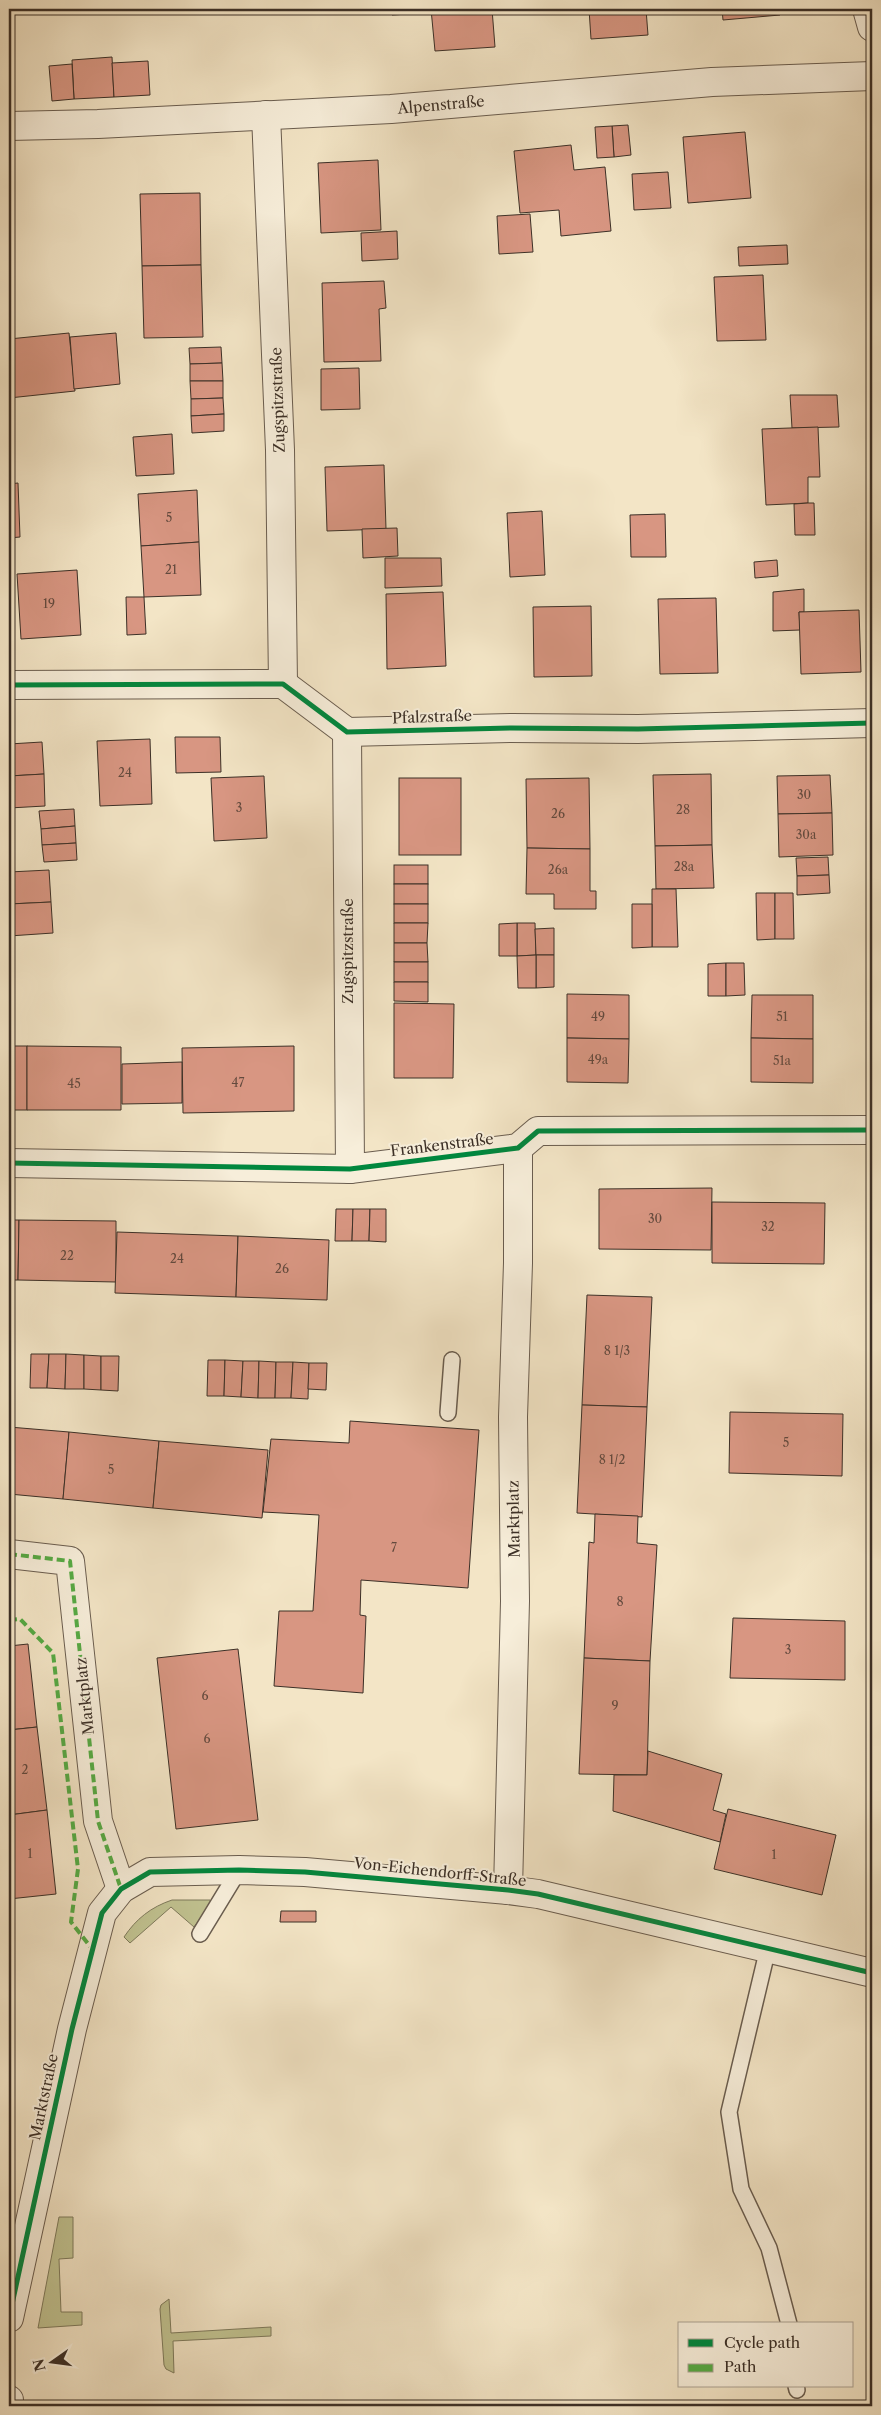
<svg xmlns="http://www.w3.org/2000/svg" width="881" height="2415" font-family="'Libre Caslon Text',serif">
<rect width="100%" height="100%" fill="#f3e5c6"/>
<filter id="stains"><feTurbulence type="fractalNoise" baseFrequency=".004" numOctaves="4"/><feColorMatrix values="0 0 0 0 .2 0 0 0 0 .09 0 0 0 0 .02 0 0 0 .5 -.17"/></filter>
<radialGradient id="worn" r=".72"><stop offset=".6" stop-color="#630" stop-opacity="0"/><stop offset="1" stop-color="#630" stop-opacity=".3"/></radialGradient>
<!-- green -->
<g fill="#c1c391" stroke="#7e7a5c">
<path d="M172,1900H210L212,1903L194,1927L171,1907L130,1943L124,1937C136,1919 151,1907 172,1900Z"/>
<path d="M59,2217H73V2258L59,2259L61,2312H82V2325L38,2328Z"/>
<path d="M169,2299L171,2333L271,2327V2336L173,2341L174,2373L166,2369L164,2365L160,2309L161,2305Z"/>
</g>
<!-- building -->
<g fill="#d89682" stroke="#3c3027">
<path d="M392,9H425L426,13L392,15Z"/>
<path d="M431,9H492L495,47L435,51Z"/>
<path d="M589,9H646L648,35L591,39Z"/>
<path d="M722,9H779L780,15L723,20Z"/>
<path d="M112,57L114,97L74,99L72,60Z"/>
<path d="M148,61L150,95L114,97L112,63Z"/>
<path d="M72,64L74,99L52,101L49,66Z"/>
<path d="M628,125L631,155L614,157L612,126Z"/>
<path d="M612,126L614,157L597,158L595,127Z"/>
<path d="M745,132L751,198L688,203L683,137Z"/>
<path d="M571,145L574,170L605,167L611,231L561,236L559,210L520,213L514,151Z"/>
<path d="M378,160L381,230L321,233L318,163Z"/>
<path d="M668,172L671,208L634,210L632,174Z"/>
<path d="M200,193L201,265L142,266L140,194Z"/>
<path d="M530,214L533,252L499,254L497,216Z"/>
<path d="M397,231L398,259L362,261L361,233Z"/>
<path d="M787,245L788,264L739,266L738,247Z"/>
<path d="M201,265L203,337L144,338L142,266Z"/>
<path d="M763,275L766,340L717,341L714,277Z"/>
<path d="M384,281L386,308L379,309L381,361L324,362L322,283Z"/>
<path d="M69,333L75,391L9,398V339Z"/>
<path d="M116,333L120,384L74,389L70,337Z"/>
<path d="M221,347L222,363L190,364L189,348Z"/>
<path d="M222,363L223,381H190V364Z"/>
<path d="M359,368L360,409L321,410V369Z"/>
<path d="M190,381H223V398L191,399Z"/>
<path d="M790,395H837L839,427L792,428Z"/>
<path d="M223,398L224,414L191,416V399Z"/>
<path d="M224,414V431L192,433L191,416Z"/>
<path d="M818,427L820,477H808V503L766,505L762,429Z"/>
<path d="M172,434L174,474L136,476L133,437Z"/>
<path d="M384,465L386,529L327,531L325,467Z"/>
<path d="M18,483L20,537L9,538V484Z"/>
<path d="M197,490L199,542L141,546L138,494Z"/>
<path d="M808,503H814L815,535H795L794,504Z"/>
<path d="M542,511L545,575L510,577L507,513Z"/>
<path d="M665,514L666,557H631L630,515Z"/>
<path d="M397,528L398,556L363,558L362,529Z"/>
<path d="M199,542L201,595L144,597L141,546Z"/>
<path d="M385,558H441L442,586L385,588Z"/>
<path d="M777,560L778,576L755,578L754,562Z"/>
<path d="M77,570L81,635L21,639L17,574Z"/>
<path d="M804,589V612H799L800,630L773,631V592Z"/>
<path d="M443,592L446,666L387,669L386,594Z"/>
<path d="M126,597H144L146,634L127,635Z"/>
<path d="M716,598L718,673L660,674L658,599Z"/>
<path d="M591,606L592,676L534,677L533,607Z"/>
<path d="M859,610L861,672L801,674L799,612Z"/>
<path d="M175,737H220L221,772L176,773Z"/>
<path d="M150,739L152,804L100,806L97,741Z"/>
<path d="M42,742L44,774L9,776V744Z"/>
<path d="M44,774L45,806L9,808V776Z"/>
<path d="M711,774L712,845L655,846L653,775Z"/>
<path d="M830,775L832,813L778,814L777,776Z"/>
<path d="M264,776L267,838L214,841L211,778Z"/>
<rect x="399" y="778" width="62" height="77"/>
<path d="M589,778L590,849L527,848L526,779Z"/>
<path d="M74,809L75,826L41,829L39,811Z"/>
<path d="M832,813L833,855L779,857L778,814Z"/>
<path d="M75,826L76,843L42,845L41,829Z"/>
<path d="M76,843L77,860L44,862L42,845Z"/>
<path d="M712,845L714,888L656,889L655,846Z"/>
<path d="M527,848L590,849V891H596V909H554V894H526Z"/>
<path d="M828,857L829,875L797,876L796,858Z"/>
<rect x="394" y="865" width="34" height="19"/>
<path d="M49,870L51,902L9,904V872Z"/>
<path d="M829,875L830,893L797,895V876Z"/>
<rect x="394" y="884" width="34" height="20"/>
<path d="M652,889H676L678,947H652Z"/>
<path d="M756,893H775V939L757,940Z"/>
<path d="M775,893H793L794,939H775Z"/>
<path d="M51,902L53,933L9,936V904Z"/>
<rect x="394" y="904" width="34" height="19"/>
<path d="M632,904H652V947L632,948Z"/>
<path d="M394,923H428L427,943H394Z"/>
<path d="M517,923H535L536,955L517,956Z"/>
<path d="M517,923V956H499V924Z"/>
<path d="M554,928V955H536L535,929Z"/>
<path d="M394,943H427L428,962H394Z"/>
<path d="M536,955H554V987L536,988Z"/>
<path d="M536,955V988H518L517,956Z"/>
<rect x="394" y="962" width="34" height="20"/>
<path d="M726,963V996H708V964Z"/>
<path d="M726,963H744L745,995L726,996Z"/>
<path d="M394,982H428V1002L394,1001Z"/>
<path d="M567,994L629,995V1039L567,1038Z"/>
<path d="M752,995H813V1039L751,1038Z"/>
<path d="M394,1003L454,1004L453,1078H394Z"/>
<path d="M567,1038L629,1039L628,1083L567,1082Z"/>
<path d="M751,1038L813,1039V1083L751,1082Z"/>
<rect x="9" y="1046" width="18" height="64"/>
<path d="M27,1046L121,1047V1110H27Z"/>
<path d="M294,1046V1111L183,1113L182,1048Z"/>
<path d="M182,1062V1103L122,1104V1064Z"/>
<path d="M712,1188L711,1250L599,1249V1189Z"/>
<path d="M712,1202L825,1203L824,1264L712,1263Z"/>
<path d="M336,1209H353L352,1241H335Z"/>
<path d="M353,1209H370L369,1241H352Z"/>
<path d="M370,1209H386V1242L369,1241Z"/>
<path d="M9,1220H19L18,1280H9Z"/>
<path d="M19,1220L116,1221V1282L18,1280Z"/>
<path d="M117,1232L238,1236L236,1297L115,1293Z"/>
<path d="M238,1236L329,1240L327,1300L236,1297Z"/>
<path d="M587,1295L652,1297L647,1407L582,1405Z"/>
<path d="M31,1354H49L47,1388H30Z"/>
<path d="M49,1354H66L65,1389L47,1388Z"/>
<path d="M66,1354L84,1355V1389H65Z"/>
<path d="M84,1355L101,1356V1390L84,1389Z"/>
<path d="M101,1356H119L118,1391L101,1390Z"/>
<path d="M208,1360H225L224,1396H207Z"/>
<path d="M225,1360L243,1361L241,1397L224,1396Z"/>
<path d="M243,1361H259L258,1398L241,1397Z"/>
<path d="M259,1361L276,1362L275,1398H258Z"/>
<path d="M276,1362H293L291,1398H275Z"/>
<path d="M293,1362L309,1363L308,1399L291,1398Z"/>
<path d="M309,1363H327L326,1390L308,1389Z"/>
<path d="M582,1405L647,1407L642,1517L577,1513Z"/>
<path d="M730,1412L843,1414L842,1476L729,1473Z"/>
<path d="M350,1421L479,1430L468,1588L361,1580L360,1615L366,1616L363,1693L274,1686L279,1611H313L319,1515L263,1512L271,1439L349,1443Z"/>
<path d="M9,1427L69,1432L63,1499L9,1494Z"/>
<path d="M69,1432L159,1441L153,1508L63,1499Z"/>
<path d="M159,1441L268,1450L262,1518L153,1508Z"/>
<path d="M595,1514L638,1516L637,1543L657,1545L650,1661L584,1658L589,1542L594,1543Z"/>
<path d="M733,1618L845,1621V1680L730,1678Z"/>
<path d="M28,1644L37,1727L9,1730V1646Z"/>
<path d="M238,1649L258,1820L176,1829L157,1658Z"/>
<path d="M584,1658L650,1661L647,1775L579,1774Z"/>
<path d="M37,1727L47,1810L9,1815V1730Z"/>
<path d="M648,1751L722,1774L713,1810L726,1814L720,1842L613,1811L614,1775H647Z"/>
<path d="M728,1809L836,1835L822,1895L714,1869Z"/>
<path d="M47,1810L56,1894L9,1899V1815Z"/>
<path d="M281,1911H316V1922H280Z"/>
</g>
<g fill="none" stroke-linecap="round" stroke-linejoin="round">
<!-- service casing -->
<g stroke="#6a5d4f" stroke-width="18">
<g id="service">
<path d="M448,1413L452,1360"/>
<path d="M200,1934L239,1870"/>
<path d="M768,1948L729,2112L741,2189L769,2248L789,2324"/>
<path d="M796,2386L797,2390"/>
</g>
</g>
<!-- minor casing -->
<g stroke="#6a5d4f" stroke-width="30">
<g id="minor">
<path d="M867,9L872,27"/>
<path d="M266,115L280,450L283,684"/>
<path d="M9,126L98,124L391,109L712,82L872,76"/>
<path d="M9,685L283,684L347,732L511,728L638,729L872,723"/>
<path d="M347,732L350,1169"/>
<path d="M9,1163L350,1169L518,1148L538,1131L872,1130"/>
<path d="M9,1554L70,1561L98,1821L121,1889"/>
<path d="M508,1890L515,1601L513,1417L518,1263V1148"/>
<path d="M9,2318L72,2029L102,1913L121,1889L150,1872L239,1870L305,1872L508,1890L538,1894L872,1973"/>
<path d="M9,2400V2406"/>
</g>
</g>
<!-- service -->
<use href="#service" stroke="#f7eeda" stroke-width="15"/>
<!-- minor -->
<use href="#minor" stroke="#f7eeda" stroke-width="28"/>
<!-- quiet -->
<g stroke="#55ab44" stroke-width="4" stroke-dasharray="8 4" stroke-linecap="butt">
<path d="M9,1554L70,1561L98,1821L121,1889"/>
<path d="M9,1620L20,1619L53,1653L78,1869L71,1922L93,1950"/>
</g>
<!-- cycleway casing -->
<g stroke="#f7eeda" stroke-width="8">
<g id="cycleway">
<path d="M9,685L283,684L347,732L511,728L638,729L872,723"/>
<path d="M9,1163L350,1169L518,1148L538,1131L872,1130"/>
<path d="M9,2318L72,2029L102,1913L121,1889L150,1872L239,1870L305,1872L508,1890L538,1894L872,1973"/>
</g>
</g>
<!-- cycleway -->
<use href="#cycleway" stroke="#00873e" stroke-width="5"/>
</g>
<g text-anchor="middle" stroke-width="4" stroke-linejoin="round" paint-order="stroke">
<!-- number labels -->
<g font-size="12" fill="#634a3e">
<text x="169" y="522">5</text>
<text x="171" y="574">21</text>
<text x="49" y="608">19</text>
<text x="125" y="777">24</text>
<text x="804" y="799">30</text>
<text x="239" y="812">3</text>
<text x="683" y="814">28</text>
<text x="558" y="818">26</text>
<text x="806" y="839">30a</text>
<text x="684" y="871">28a</text>
<text x="558" y="874">26a</text>
<text x="598" y="1021">49</text>
<text x="782" y="1021">51</text>
<text x="598" y="1064">49a</text>
<text x="782" y="1065">51a</text>
<text x="238" y="1087">47</text>
<text x="74" y="1088">45</text>
<text x="655" y="1223">30</text>
<text x="768" y="1231">32</text>
<text x="67" y="1260">22</text>
<text x="177" y="1263">24</text>
<text x="282" y="1273">26</text>
<text x="617" y="1355">8 1/3</text>
<text x="786" y="1447">5</text>
<text x="612" y="1464">8 1/2</text>
<text x="111" y="1474">5</text>
<text x="394" y="1552">7</text>
<text x="620" y="1606">8</text>
<text x="788" y="1654">3</text>
<text x="205" y="1700">6</text>
<text x="615" y="1710">9</text>
<text x="207" y="1743">6</text>
<text x="25" y="1774">2</text>
<text x="30" y="1858">1</text>
<text x="774" y="1859">1</text>
</g>
<!-- street labels -->
<g font-size="15" fill="#3c3027" stroke="#f7eeda">
<text transform="translate(441 105) rotate(-5)" y="5">Alpenstraße</text>
<text transform="translate(278 400) rotate(-92)" y="5">Zugspitzstraße</text>
<text transform="translate(432 717) rotate(-2)" y="5">Pfalzstraße</text>
<text transform="translate(348 951) rotate(-90)" y="5">Zugspitzstraße</text>
<text transform="translate(442 1145) rotate(-7)" y="5">Frankenstraße</text>
<text transform="translate(514 1519) rotate(-91)" y="5">Marktplatz</text>
<text transform="translate(85 1696) rotate(-96)" y="5">Marktplatz</text>
<text transform="translate(440 1872) rotate(6)" y="5">Von-Eichendorff-Straße</text>
<text transform="translate(44 2097) rotate(-78)" y="5">Marktstraße</text>
</g>
</g>
<!-- margin -->
<rect width="881" height="2415" fill="none" stroke="#f3e5c6" stroke-width="30"/>
<rect x="10" y="10" width="861" height="2395" fill="none" stroke="#3c3027" stroke-width="2.5"/>
<rect x="15" y="15" width="851" height="2385" fill="none" stroke="#3c3027"/>
<!-- legend -->
<rect x="678" y="2322" width="175" height="65" fill="#f7eeda" stroke="#aca292"/>
<rect x="688" y="2339" width="25" height="8" fill="#00873e" stroke="#aca292"/>
<text x="724" y="2348" font-size="15" fill="#3c3027">Cycle path</text>
<rect x="688" y="2364" width="25" height="8" fill="#55ab44" stroke="#aca292"/>
<text x="724" y="2372" font-size="15" fill="#3c3027">Path</text>
<!-- north arrow -->
<g transform="translate(52 2362) rotate(256)" stroke="#f7eeda" stroke-width="4" paint-order="stroke">
<path d="M0-4L9 19L0 12L-9 19Z" fill="#3c3027"/>
<text y="-8" font-size="14" font-weight="bold" text-anchor="middle" fill="#3c3027">N</text>
</g>
<rect width="100%" height="100%" filter="url(#stains)"/>
<rect width="100%" height="100%" fill="url(#worn)"/>
</svg>
